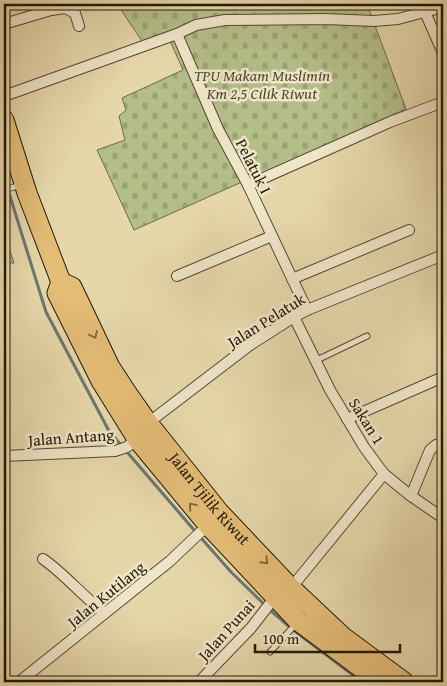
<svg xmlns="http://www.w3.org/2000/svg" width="447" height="686" font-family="'Gentium Book Plus',serif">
<defs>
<pattern id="forest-firs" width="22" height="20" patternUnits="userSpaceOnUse" patternTransform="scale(1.25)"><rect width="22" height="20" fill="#b4be89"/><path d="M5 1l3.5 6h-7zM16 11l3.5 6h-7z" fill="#9aa375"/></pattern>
<pattern id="cemetery-stones" width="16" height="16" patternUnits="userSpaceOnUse" patternTransform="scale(1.25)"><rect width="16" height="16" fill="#b4be89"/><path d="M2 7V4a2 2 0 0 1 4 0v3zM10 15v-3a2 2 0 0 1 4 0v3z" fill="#9aa375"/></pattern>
</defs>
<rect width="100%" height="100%" fill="#e6d7ab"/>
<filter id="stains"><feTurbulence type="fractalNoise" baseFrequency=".004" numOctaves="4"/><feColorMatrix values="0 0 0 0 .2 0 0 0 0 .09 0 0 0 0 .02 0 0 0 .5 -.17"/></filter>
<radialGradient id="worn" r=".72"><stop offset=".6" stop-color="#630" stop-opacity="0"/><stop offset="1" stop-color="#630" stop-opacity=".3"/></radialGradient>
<!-- forest -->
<path fill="url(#forest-firs)" stroke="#6c6b48" d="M4,233L14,263H4Z"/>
<!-- cemetery -->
<path fill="url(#cemetery-stones)" stroke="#6c6b48" d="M117,4H367L406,109L134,230L97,150L125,140L119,116L126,110L122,98L183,70L166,32L142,41Z"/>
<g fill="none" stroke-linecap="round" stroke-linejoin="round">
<!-- stream -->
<g stroke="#6a776e" stroke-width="3">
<path d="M4,177L46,312L109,431L194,530"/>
<path d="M202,539L231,572L265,605"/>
<path d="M270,610L292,629L362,682"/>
</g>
<!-- lane casing -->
<g stroke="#544830" stroke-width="7">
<g id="lane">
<path d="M4,190L21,185"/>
<path d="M315,361L367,336"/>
<path d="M270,652L296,624"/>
</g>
</g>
<!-- street casing -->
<g stroke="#544830" stroke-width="12">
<g id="street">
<path d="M424,4L425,12L443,53"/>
<path d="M4,24L51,10L65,8L75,13L79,26"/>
<path d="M177,34L218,129L248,185L307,310"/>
<path d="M4,96L177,34L196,25L225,20L326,19L374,21L398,19L443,7"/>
<path d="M248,185L390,122L443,102"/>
<path d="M177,276L272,236"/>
<path d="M292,279L409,230"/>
<path d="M294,317L330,390L364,447L384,474L411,496L443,518"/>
<path d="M347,419L443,377"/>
<path d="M4,456L115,451L127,447L137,439L148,423L186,394L250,345L294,317L307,310L443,255"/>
<path d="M411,496L430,450L436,445L443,443"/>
<path d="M43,559C66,575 83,597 105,613"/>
<path d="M291,588L384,474"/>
<path d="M19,682L170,561L208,525"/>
<path d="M199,682L251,628L275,597"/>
</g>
</g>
<!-- highway casing -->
<g stroke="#231807" stroke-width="21">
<g id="highway">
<path d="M4,120L27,193L61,282L57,293L101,381L137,439L208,525L298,621L380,682"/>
<path id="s1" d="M61,282L72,287L110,367L127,393L148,423L219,512L291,588L343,637L404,682"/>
</g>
</g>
<!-- lane -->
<use href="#lane" stroke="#efe5c8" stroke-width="5"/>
<!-- street -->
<use href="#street" stroke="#efe5c8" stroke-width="10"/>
<!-- highway -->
<use href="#highway" stroke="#e3bc76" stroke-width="19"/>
</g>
<!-- one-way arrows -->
<defs><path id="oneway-chevron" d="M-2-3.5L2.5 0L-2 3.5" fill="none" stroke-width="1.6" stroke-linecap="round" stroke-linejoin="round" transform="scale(1.25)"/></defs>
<g stroke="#836a3e">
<use href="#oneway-chevron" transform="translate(94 335) rotate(65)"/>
<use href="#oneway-chevron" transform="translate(192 506) rotate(-130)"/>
<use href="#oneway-chevron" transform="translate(265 561) rotate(46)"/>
</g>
<g text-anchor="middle" stroke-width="5" stroke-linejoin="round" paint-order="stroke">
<!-- park labels -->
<g font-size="16" font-style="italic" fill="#4e4a2e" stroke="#efe5c8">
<text x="262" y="81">TPU Makam Muslimin<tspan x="262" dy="18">Km 2,5 Cilik Riwut</tspan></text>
</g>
<!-- street labels -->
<g font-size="16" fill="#231807" stroke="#efe5c8">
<text transform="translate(254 166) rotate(63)" y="6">Pelatuk I</text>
<text transform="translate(266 320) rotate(-32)" y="6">Jalan Pelatuk</text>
<text transform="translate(367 421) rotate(58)" y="6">Sakan 1</text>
<text transform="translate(71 437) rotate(-4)" y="6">Jalan Antang</text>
<text dy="6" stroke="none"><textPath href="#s1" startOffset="266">Jalan Tjilik Riwut</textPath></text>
<text transform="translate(106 594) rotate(-39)" y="6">Jalan Kutilang</text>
<text transform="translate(226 630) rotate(-48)" y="6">Jalan Punai</text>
</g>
</g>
<!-- margin -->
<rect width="447" height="686" fill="none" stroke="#e6d7ab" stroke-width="20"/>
<rect x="5" y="5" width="437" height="676" fill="none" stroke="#231807" stroke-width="2.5"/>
<rect x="10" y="10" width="427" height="666" fill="none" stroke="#231807"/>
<!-- scale -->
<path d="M255 644v8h145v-8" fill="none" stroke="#231807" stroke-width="2.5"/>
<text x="262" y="644" font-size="15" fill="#231807" stroke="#efe5c8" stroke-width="4" paint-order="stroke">100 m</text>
<rect width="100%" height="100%" filter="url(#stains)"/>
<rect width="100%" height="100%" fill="url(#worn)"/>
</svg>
